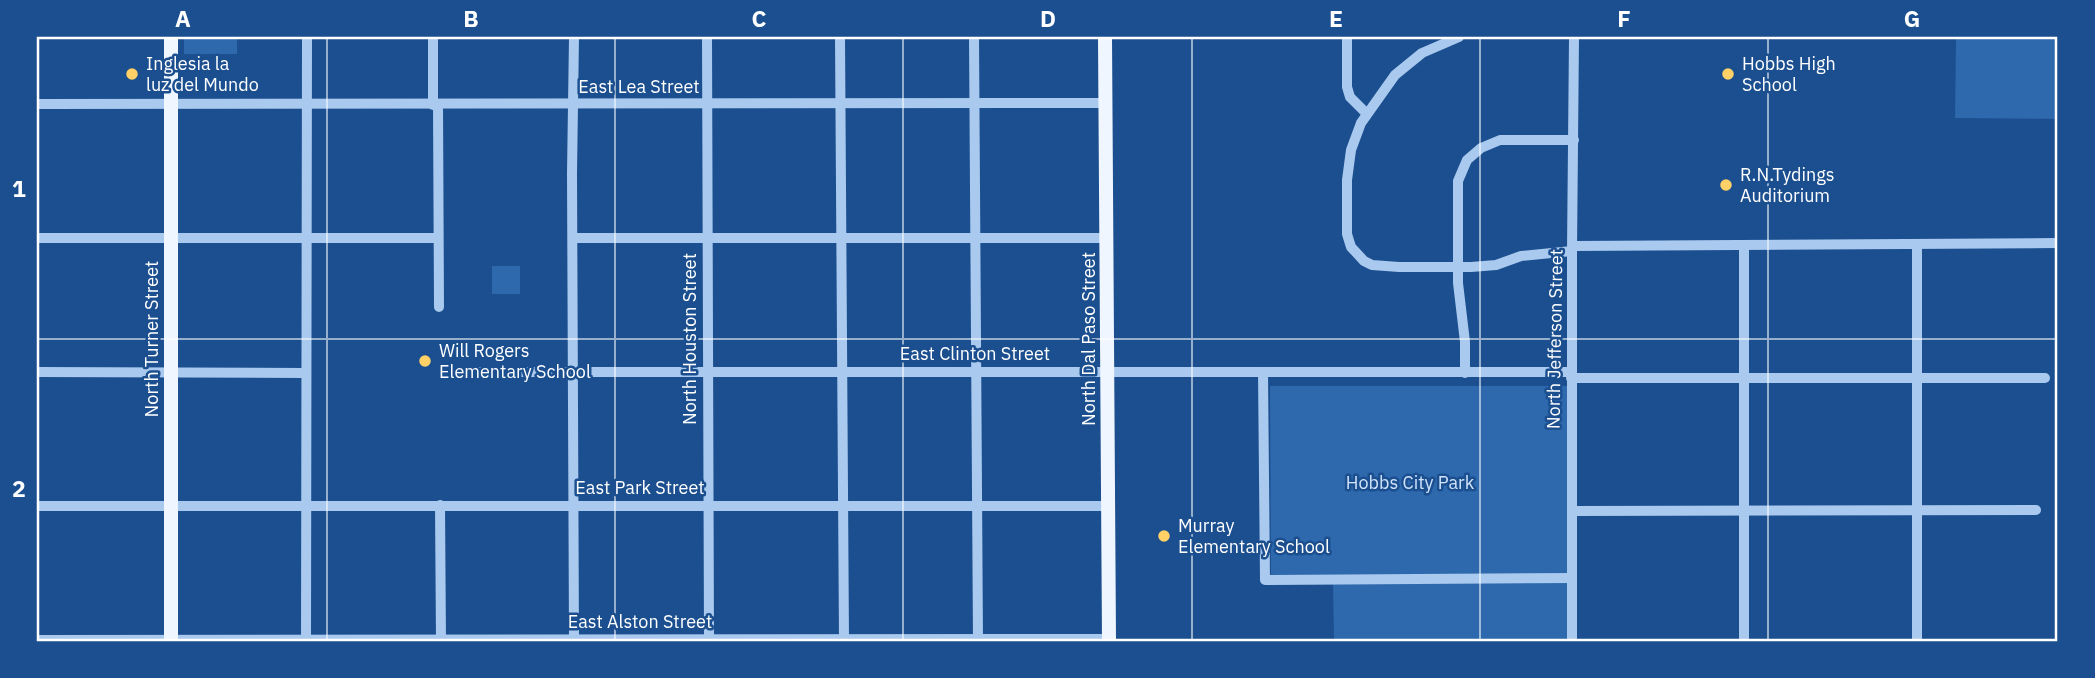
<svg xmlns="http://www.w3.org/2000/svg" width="2095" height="678" font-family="'IBM Plex Sans',sans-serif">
<rect width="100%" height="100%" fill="#1b4f8f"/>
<!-- green -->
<g fill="#2e69ad">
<rect x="184" y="37" width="53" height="17"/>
<path d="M1956,37H2058V119L1955,118Z"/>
<rect x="492" y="266" width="28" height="28"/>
<path d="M1270,386H1567L1572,570L1561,576H1568L1569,641H1334L1333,583L1271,577Z"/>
</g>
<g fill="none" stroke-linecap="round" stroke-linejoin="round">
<!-- minor -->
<g stroke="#a9c9ee" stroke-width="10">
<path d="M433,37V105"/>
<path d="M574,37L572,173L574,641"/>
<path d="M707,37L709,641"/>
<path d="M840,37L844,641"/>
<path d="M974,37L978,641"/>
<path d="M1347,37V87L1350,97L1366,113"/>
<path d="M1459,37L1422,53L1395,75L1361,123L1351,150L1347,180V234L1351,247L1364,261L1372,265L1399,267H1471L1496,265L1521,256L1572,251"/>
<path d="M37,104L1106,103"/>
<path d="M438,105L439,307"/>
<path d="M37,238H438"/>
<path d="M573,238H1107"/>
<path d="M1917,244V641"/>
<path d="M1744,245V641"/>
<path d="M1573,246L2058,243"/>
<path d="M37,372L305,373"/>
<path d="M463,372H1571"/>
<path d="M1263,372L1265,580L1572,578"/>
<path d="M1465,373V342L1458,283V181L1467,160L1481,148L1500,140H1574"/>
<path d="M1571,378H2045"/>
<path d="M440,505L441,641"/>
<path d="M37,506H1108"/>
<path d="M1572,511L2036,510"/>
<path d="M37,640L1110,639"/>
<path d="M306,641L307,37"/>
<path d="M1572,641V251L1574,37"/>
</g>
<!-- major -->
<g stroke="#f0f6ff" stroke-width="14">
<path d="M171,37V641"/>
<path d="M1105,37L1109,641"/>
</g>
</g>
<!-- grid -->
<path fill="none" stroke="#fff" stroke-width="2" stroke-opacity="0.55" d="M327,37V641M615,37V641M903,37V641M1192,37V641M1480,37V641M1768,37V641M37,339H2058"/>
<!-- markers -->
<g fill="#ffd166" stroke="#1b4f8f" stroke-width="2.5">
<circle cx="132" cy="74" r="7"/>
<circle cx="1728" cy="74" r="7"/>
<circle cx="1726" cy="185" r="7"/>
<circle cx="425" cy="361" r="7"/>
<circle cx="1164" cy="536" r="7"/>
</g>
<g text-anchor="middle" stroke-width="5" stroke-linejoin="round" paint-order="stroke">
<!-- poi labels -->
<g font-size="18" fill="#fff" stroke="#1b4f8f" text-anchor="start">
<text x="146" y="70">Inglesia la<tspan x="146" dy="21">luz del Mundo</tspan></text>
<text x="1742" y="70">Hobbs High<tspan x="1742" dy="21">School</tspan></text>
<text x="1740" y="181">R.N.Tydings<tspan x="1740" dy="21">Auditorium</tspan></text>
<text x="439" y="357">Will Rogers<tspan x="439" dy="21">Elementary School</tspan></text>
<text x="1178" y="532">Murray<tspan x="1178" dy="21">Elementary School</tspan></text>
</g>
<!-- street labels -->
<g font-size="18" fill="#fff" stroke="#1b4f8f">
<text x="639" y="93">East Lea Street</text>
<text transform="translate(152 339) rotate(-90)" y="6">North Turner Street</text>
<text transform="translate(690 339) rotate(-90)" y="6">North Houston Street</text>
<text transform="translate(1089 339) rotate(-90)" y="6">North Dal Paso Street</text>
<text transform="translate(1555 339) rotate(-89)" y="6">North Jefferson Street</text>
<text x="975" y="360">East Clinton Street</text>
<text x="640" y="494">East Park Street</text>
<text x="640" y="628">East Alston Street</text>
</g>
<!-- park labels -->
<g font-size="18" fill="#cfe3fa" stroke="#1b4f8f">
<text x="1410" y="489">Hobbs City Park</text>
</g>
</g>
<!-- border -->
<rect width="2095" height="678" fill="none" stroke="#1b4f8f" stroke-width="77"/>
<rect x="38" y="38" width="2018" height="602" fill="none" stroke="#fff" stroke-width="2.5"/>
<g font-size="23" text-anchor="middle" font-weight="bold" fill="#fff">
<text x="183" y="27">A</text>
<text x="471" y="27">B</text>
<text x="759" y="27">C</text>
<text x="1048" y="27">D</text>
<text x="1336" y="27">E</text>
<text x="1624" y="27">F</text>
<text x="1912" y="27">G</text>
<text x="19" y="197">1</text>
<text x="19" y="497">2</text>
</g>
</svg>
